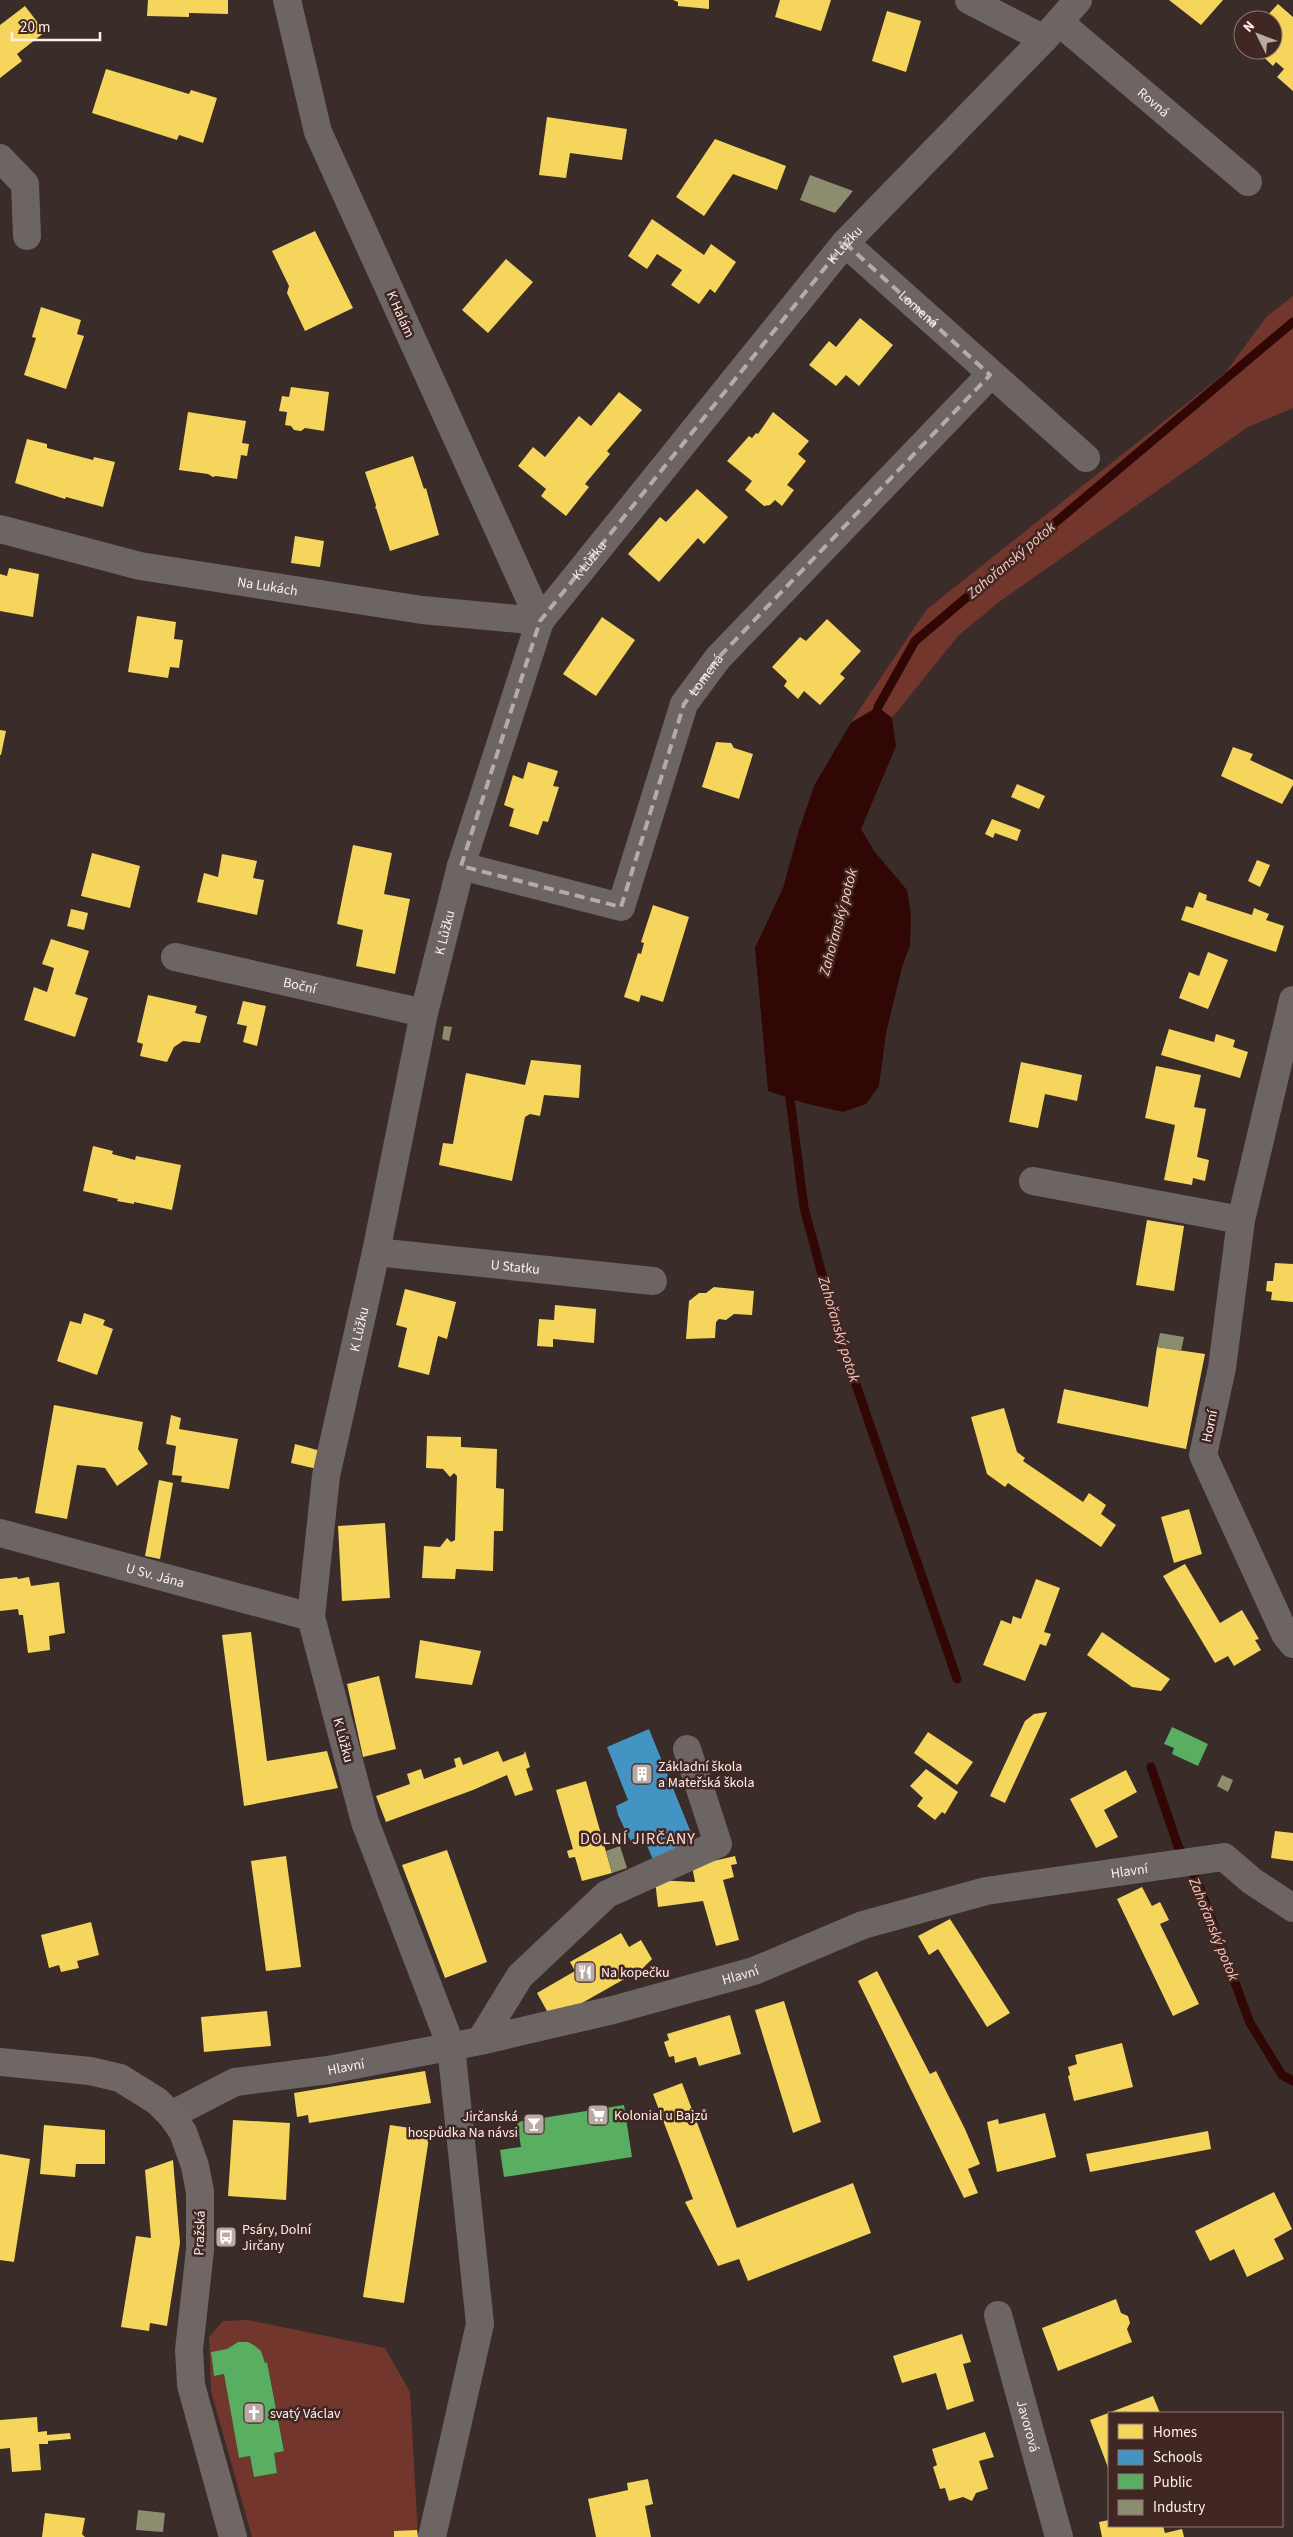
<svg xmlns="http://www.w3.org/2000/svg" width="1293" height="2537" font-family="'Source Sans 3',sans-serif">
<rect width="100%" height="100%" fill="#3a2c29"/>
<!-- green -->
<g fill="#72362d" fill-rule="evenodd">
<path d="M1293,296V408L1248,427L999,602L958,636L892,718L877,707L851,722L927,609L1225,373L1267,316Z"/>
<path d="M248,2320L385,2348L410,2392L418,2537H252L211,2391L209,2337L223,2321ZM238,2342C253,2341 261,2349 265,2363L267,2362L284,2450L274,2453L277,2473L254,2477L250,2456L239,2458L224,2374L214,2376L211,2352L227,2349Z"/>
</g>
<!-- water -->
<path fill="#300705" d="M878,707L892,718L896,746L861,829L874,851L907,890L911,915L910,946L902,967L886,1033L879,1086L866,1104L843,1112L804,1103L768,1091L755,948L783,888L799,830L814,786L851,723Z"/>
<!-- homes -->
<g fill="#f6d55c">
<path d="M148,0H228V14L189,13V17L147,16Z"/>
<path d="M673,0H709V9L678,6V2Z"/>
<path d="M780,0H831L821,31L775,17Z"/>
<path d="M1169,0H1223L1201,25Z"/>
<path d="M1278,4L1293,17V91L1277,77L1284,69L1276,62L1273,66L1256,50H1273V20H1263Z"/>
<path d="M25,6L45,32L17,54L22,61L0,78V25Z"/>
<path d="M887,11L921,21L906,72L872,61Z"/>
<path d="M106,69L189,94L191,90L217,98L203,143L179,135L177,140L92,113Z"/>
<path d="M547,117L627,129L622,160L570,153L566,178L539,175Z"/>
<path d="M715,139L786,166L777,190L733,174L704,216L676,197Z"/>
<path d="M652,219L704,255L711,244L736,262L715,293L710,289L699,304L671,285L682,270L657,254L647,269L628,256Z"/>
<path d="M315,231L353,308L305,331L287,293L289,286L272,251Z"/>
<path d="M506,259L533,282L488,333L462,310Z"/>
<path d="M41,307L81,320L77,334L84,336L66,389L24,375L36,338L32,337Z"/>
<path d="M860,318L893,345L859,386L846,375L836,386L809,365L829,341L836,347Z"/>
<path d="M291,387L329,392L324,431L305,428L301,431L294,430L291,426L285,425L287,412L279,411L282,396L289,397Z"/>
<path d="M619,392L642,410L607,451L610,454L585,484L589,487L566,516L541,496L546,489L518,466L533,447L545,457L579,416L591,426Z"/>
<path d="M188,412L246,421L242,443L249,444L247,456L241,455L237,479L216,476L213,477L208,474L179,470Z"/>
<path d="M773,412L809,441L798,454L806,461L787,485L794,490L782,506L775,500L770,505L764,506L745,490L752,481L727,461L749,436L752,438L756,433L758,434Z"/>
<path d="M27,439L47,444V448L93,460L94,457L115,462L103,507L66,497L65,499L15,483Z"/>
<path d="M413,456L424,489L426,488L439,535L390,551L376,508L375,509L376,505L365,472Z"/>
<path d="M697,489L728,517L704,544L698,538L659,582L628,554L660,517L666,522Z"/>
<path d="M295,536L324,541L320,567L291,563Z"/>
<path d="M9,568L39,574L33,617L0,611V574L7,576Z"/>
<path d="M137,616L176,622L174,639L183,640L179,668L170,667L168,678L128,672Z"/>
<path d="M602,617L635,640L596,696L563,674Z"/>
<path d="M827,619L861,651L840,674L845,678L820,705L804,691L798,699L784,686L787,681L772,667L800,637L806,641Z"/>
<path d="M0,730L6,731L1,755H0Z"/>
<path d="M716,742L731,743L734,748L753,754L739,799L702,787Z"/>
<path d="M1233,747L1253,754L1250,760L1293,780V785L1282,804L1221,776Z"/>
<path d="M528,762L558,771L553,786L559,787L548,822L543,821L538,835L509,826L514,809L504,805L513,775L523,779Z"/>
<path d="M1017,784L1045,796L1039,809L1011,797Z"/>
<path d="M992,819L1021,830L1017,841L995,833L993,838L985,834Z"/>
<path d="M353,845L392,853L384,894L410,899L395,974L356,966L363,930L337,924Z"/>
<path d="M92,853L140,866L130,908L81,896Z"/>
<path d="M222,854L257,861L253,878L264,880L257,915L197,902L204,873L218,877Z"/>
<path d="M1257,860L1270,865L1260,887L1248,881Z"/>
<path d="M1199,892L1207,895L1206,900L1252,915L1254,908L1269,914L1266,920L1284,926L1276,952L1181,920L1186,906L1193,908Z"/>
<path d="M653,905L689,917L663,1002L641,995L639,1002L624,997L638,953L641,954L644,943L641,942Z"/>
<path d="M71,909L88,913L84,930L67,926Z"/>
<path d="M51,939L89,951L75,994L88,998L75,1037L24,1020L34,987L47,992L54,968L42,964Z"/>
<path d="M1208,952L1228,960L1208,1009L1179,998L1189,972L1199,976Z"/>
<path d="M148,995L197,1006L195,1013L207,1016L200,1043L183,1041L174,1047L167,1062L140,1056L143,1044L137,1042Z"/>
<path d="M243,1001L266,1006L257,1046L243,1042L247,1026L237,1024Z"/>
<path d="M1169,1029L1214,1042L1216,1034L1235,1040L1233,1047L1248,1052L1240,1078L1161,1055Z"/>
<path d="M531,1060L581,1065L579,1098L544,1095L540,1116L530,1114L525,1117L512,1181L439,1165L443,1143L453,1144L466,1073L525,1085Z"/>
<path d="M1021,1062L1082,1075L1077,1101L1045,1094L1038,1128L1009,1122Z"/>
<path d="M1156,1066L1201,1075L1194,1107L1206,1109L1197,1157L1209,1160L1205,1181L1193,1178L1192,1185L1164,1180L1175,1125L1145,1118Z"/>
<path d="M93,1146L113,1151L112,1154L135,1160L136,1156L181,1165L172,1210L134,1202V1204L117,1201L118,1199L83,1191Z"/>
<path d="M1147,1220L1184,1226L1174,1291L1136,1285Z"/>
<path d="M1275,1263L1293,1264V1302L1271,1300L1272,1292L1266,1291L1267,1281H1273Z"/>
<path d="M714,1287L754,1291L752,1315L734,1314L726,1320L719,1319L716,1322L715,1338L686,1339L689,1301L699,1293H706Z"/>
<path d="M405,1289L456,1302L447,1339L438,1336L429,1375L398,1367L407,1328L396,1325Z"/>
<path d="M555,1305L596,1309L594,1343L553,1339V1347L537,1346L539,1319L554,1320Z"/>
<path d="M84,1313L105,1320L103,1325L113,1329L97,1375L57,1361L70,1321L81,1324Z"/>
<path d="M1157,1347L1205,1354L1186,1449L1057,1423L1064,1389L1148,1407Z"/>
<path d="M54,1405L143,1422L138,1449L148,1464L117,1486L105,1468L77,1465L67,1519L35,1513Z"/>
<path d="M1004,1408L1017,1452L1025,1458L1023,1461L1083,1502L1089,1493L1106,1505L1101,1514L1116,1525L1101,1547L1008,1483L1005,1487L987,1474L971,1417Z"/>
<path d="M171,1415L181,1418L179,1429L238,1439L229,1489L181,1482L182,1476L172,1475L176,1446L166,1444Z"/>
<path d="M427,1436L461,1437V1447L497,1449L496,1488L504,1489L503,1531H494L493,1571L456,1569L455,1579L422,1578L424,1546L440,1547L447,1538L451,1542L455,1540L457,1476L454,1473L450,1477L443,1469L426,1468Z"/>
<path d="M295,1444L321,1451L317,1469L291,1463Z"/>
<path d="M159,1480L173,1483L160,1559L145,1556Z"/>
<path d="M1189,1509L1202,1554L1174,1563L1161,1517Z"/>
<path d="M385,1523L390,1598L342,1601L338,1526Z"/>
<path d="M1185,1564L1220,1623L1242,1610L1259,1639L1255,1640L1261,1650L1234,1666L1228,1656L1215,1663L1163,1576Z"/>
<path d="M17,1577L18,1579L29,1577L31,1586L59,1582L65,1633L49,1636L50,1650L28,1653L23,1615H19L18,1609L0,1611V1579Z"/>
<path d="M1036,1579L1060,1588L1044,1632L1051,1634L1046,1646L1040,1644L1025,1681L983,1665L1001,1620L1011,1624L1013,1616L1021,1619Z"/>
<path d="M251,1632L267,1761L327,1751L338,1788L244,1806L222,1635Z"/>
<path d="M1102,1632L1170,1679L1161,1691L1132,1687L1087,1655Z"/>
<path d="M420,1640L481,1651L472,1685L415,1678Z"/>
<path d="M379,1676L396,1749L363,1757L347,1684Z"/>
<path d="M1047,1712L1005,1803L990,1796L1025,1721L1034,1714Z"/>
<path d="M928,1732L973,1762L957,1785L914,1753Z"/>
<path d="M498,1751L503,1762L524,1754L525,1751L530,1767L526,1769L533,1790L515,1796L507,1775L473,1790L386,1822L376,1796L410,1784L407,1774L421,1769L424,1779L456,1767L454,1759L460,1757L463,1765Z"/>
<path d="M926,1769L958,1792L945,1814L942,1812L935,1820L917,1806L923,1798L910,1786Z"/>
<path d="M1126,1770L1137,1792L1104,1810L1118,1837L1096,1848L1070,1799Z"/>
<path d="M586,1781L612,1873L582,1881L575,1857L569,1858L567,1851L573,1849L556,1790Z"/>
<path d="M1275,1831L1293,1833V1861L1271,1858Z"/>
<path d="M447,1850L487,1962L445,1978L402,1865Z"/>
<path d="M286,1856L301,1967L266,1971L251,1861Z"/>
<path d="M735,1856L737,1864L731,1865L734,1877L723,1880L739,1940L716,1946L703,1901L658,1907L655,1880L695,1882L692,1866Z"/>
<path d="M1142,1887L1152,1906L1160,1902L1169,1920L1160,1924L1199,2004L1173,2016L1117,1899Z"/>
<path d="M950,1919L1010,2013L987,2027L938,1949L929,1955L918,1936Z"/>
<path d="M91,1922L99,1955L77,1961L79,1968L61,1972L59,1965L49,1968L41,1935Z"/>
<path d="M621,1933L629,1947L641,1940L652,1959L642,1969L552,2020L537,1993L575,1971L570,1962Z"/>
<path d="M877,1971L929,2072L930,2074L936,2071L965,2129L980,2164L968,2169L978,2193L964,2198L858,1981Z"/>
<path d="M784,2001L821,2122L793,2133L755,2010Z"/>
<path d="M267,2011L271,2046L204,2052L201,2017Z"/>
<path d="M730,2015L741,2054L699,2066L696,2057L675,2063L674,2056L669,2057L664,2042L669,2040L667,2034Z"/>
<path d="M1122,2043L1133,2087L1074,2101L1068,2076L1070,2075L1068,2067L1077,2064L1075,2055Z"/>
<path d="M425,2071L431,2103L309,2123L308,2115L297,2117L294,2093Z"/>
<path d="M682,2083L737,2228L853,2183L871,2233L748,2281L739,2259L718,2266L685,2202L693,2199L653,2094Z"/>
<path d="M1045,2113L1056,2157L997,2172L987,2122L998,2119L999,2124Z"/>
<path d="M233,2120L290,2123L286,2200L228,2196Z"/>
<path d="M44,2125L105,2130V2164H76L75,2177L40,2174Z"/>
<path d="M390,2125L430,2131L404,2303L363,2297Z"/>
<path d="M1208,2131L1211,2149L1090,2172L1086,2154Z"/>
<path d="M0,2154L30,2159L14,2262L0,2260Z"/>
<path d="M173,2160L180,2243L167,2326L150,2323L149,2331L121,2327L136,2236L151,2238L145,2170Z"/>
<path d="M1274,2192L1292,2229L1274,2239L1284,2259L1247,2277L1234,2249L1210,2261L1195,2231Z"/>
<path d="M1116,2299L1121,2313L1128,2316L1130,2323L1127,2329L1132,2342L1058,2371L1042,2328Z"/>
<path d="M962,2334L971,2362L963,2364L974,2401L947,2410L936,2373L902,2383L893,2356Z"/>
<path d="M1153,2396L1160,2413H1109V2470L1090,2420Z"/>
<path d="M37,2417L38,2432L47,2431V2435L70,2433L71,2439L48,2441V2444H39L41,2470L12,2472L10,2448L0,2449V2420Z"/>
<path d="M985,2432L994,2457L979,2461L988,2489L976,2493L972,2501L963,2497L949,2501L945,2488L940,2489L933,2467L937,2465L932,2449Z"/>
<path d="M648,2479L653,2504L645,2506L651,2537H596L588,2499L628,2490L627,2483Z"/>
<path d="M45,2513L85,2518L82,2534L85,2537H42Z"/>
<path d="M1109,2520V2526H1163L1165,2533L1182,2529L1184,2537H1102L1099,2522Z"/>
<path d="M417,2530L418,2537H394V2531Z"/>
</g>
<!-- schools -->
<path fill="#4393c3" d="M649,1729L696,1845L654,1862L645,1841L633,1846L618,1815L616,1806L628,1800L607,1747Z"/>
<!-- public -->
<g fill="#5aae61">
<path d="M1172,1727L1208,1744L1198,1766L1172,1754L1174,1748L1164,1744Z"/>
<path d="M624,2105L632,2157L504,2177L500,2150L521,2147L517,2122Z"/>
<path d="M238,2342H248L255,2346L261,2351L265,2363L267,2362L284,2451L274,2453L277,2473L254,2477L250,2456L239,2458L224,2374L214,2376L211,2352L227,2349Z"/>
</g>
<!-- industry -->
<g fill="#8c8c6e">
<path d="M810,175L853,191L835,213L800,200Z"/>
<path d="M444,1026L452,1027L449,1041L442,1039Z"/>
<path d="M1160,1333L1184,1337L1181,1351L1157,1347Z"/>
<path d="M1222,1775L1233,1780L1228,1792L1217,1786Z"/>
<path d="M620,1846L627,1868L612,1873L606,1851Z"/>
<path d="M138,2510L165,2513L163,2532L136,2530Z"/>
</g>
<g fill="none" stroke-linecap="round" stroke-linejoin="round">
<!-- stream -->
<g stroke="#300705" stroke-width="9">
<path d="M876,719L878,707L915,641L1293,322"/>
<path d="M793,1089L790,1099L804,1208L837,1329L957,1679"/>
<path d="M1151,1767L1178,1846L1198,1883L1250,2023L1282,2075L1293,2081"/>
</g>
<!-- minor -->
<g stroke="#6d6564" stroke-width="28">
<path d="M969,0L1044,39"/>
<path id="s1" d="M1059,22L1248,182"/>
<path d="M0,158L25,184L27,236"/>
<path id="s2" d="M845,243L1086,458"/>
<path id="s3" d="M0,529L140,566L422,610L540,621L318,132L287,0"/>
<path id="s4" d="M461,866L621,907L684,704L718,658L990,375"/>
<path id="s5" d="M175,957L424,1013"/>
<path d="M1293,1000L1241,1220L1222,1368L1203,1455L1285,1634L1293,1644"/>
<path d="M1033,1181L1241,1220"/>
<path id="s6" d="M376,1252L653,1281"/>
<path id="s7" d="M0,1533L311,1617"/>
<path d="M480,2041L520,1976L607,1894L718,1844L687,1749"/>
<path id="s8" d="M171,2115L235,2082L328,2070L480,2041L613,2010L754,1971L863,1925L986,1891L1224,1857L1252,1881L1293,1908"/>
<path id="s9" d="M998,2315L1059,2537"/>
<path id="s10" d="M432,2537L480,2324L451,2046L365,1822L311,1617L326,1476L376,1252L424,1013L461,866L540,621L845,243L1044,39L1078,0"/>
</g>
<!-- major -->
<path stroke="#706663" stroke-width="28" d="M0,2062L90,2071L120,2078L157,2101L171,2115L183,2132L195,2166L200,2192V2250L189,2350L191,2385L233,2537"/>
</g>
<!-- marked area -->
<path fill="none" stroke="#baaaa6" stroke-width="4" stroke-dasharray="10 6" stroke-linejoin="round" d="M845,243L990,375L718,658L684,704L621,907L461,866L540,621Z"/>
<!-- icons -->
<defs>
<g id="building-square" transform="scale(1.125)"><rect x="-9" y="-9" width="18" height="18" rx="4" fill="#baaaa6" stroke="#402723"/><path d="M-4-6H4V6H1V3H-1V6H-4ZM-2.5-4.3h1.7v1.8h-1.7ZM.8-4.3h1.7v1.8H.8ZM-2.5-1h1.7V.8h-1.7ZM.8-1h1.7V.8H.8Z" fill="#fff"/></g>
<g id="restaurant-square" transform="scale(1.125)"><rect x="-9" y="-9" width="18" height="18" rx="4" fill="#baaaa6" stroke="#402723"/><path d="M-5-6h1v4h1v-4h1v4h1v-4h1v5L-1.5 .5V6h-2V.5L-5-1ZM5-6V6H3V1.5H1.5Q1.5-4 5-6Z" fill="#fff"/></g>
<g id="supermarket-square" transform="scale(1.125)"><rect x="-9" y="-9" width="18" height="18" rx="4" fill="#baaaa6" stroke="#402723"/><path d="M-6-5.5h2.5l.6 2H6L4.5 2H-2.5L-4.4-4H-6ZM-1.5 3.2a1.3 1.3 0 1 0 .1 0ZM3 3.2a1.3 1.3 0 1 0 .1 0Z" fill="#fff"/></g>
<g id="bar-square" transform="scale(1.125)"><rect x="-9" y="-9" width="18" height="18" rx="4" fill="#baaaa6" stroke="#402723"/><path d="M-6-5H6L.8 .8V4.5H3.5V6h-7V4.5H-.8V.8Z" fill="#fff"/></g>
<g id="bus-square" transform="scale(1.125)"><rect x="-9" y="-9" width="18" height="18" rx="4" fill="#baaaa6" stroke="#402723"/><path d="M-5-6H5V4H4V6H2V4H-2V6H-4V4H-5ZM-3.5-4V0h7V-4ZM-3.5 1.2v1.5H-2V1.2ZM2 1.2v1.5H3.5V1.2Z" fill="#fff"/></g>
<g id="church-square" transform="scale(1.125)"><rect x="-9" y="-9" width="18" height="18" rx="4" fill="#baaaa6" stroke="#402723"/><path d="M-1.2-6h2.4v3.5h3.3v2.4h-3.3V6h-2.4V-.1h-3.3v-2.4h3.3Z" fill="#fff"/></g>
</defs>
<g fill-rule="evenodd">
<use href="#building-square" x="642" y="1774"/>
<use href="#restaurant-square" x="585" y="1972"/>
<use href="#supermarket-square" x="598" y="2115"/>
<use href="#bar-square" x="534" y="2124"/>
<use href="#bus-square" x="226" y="2237"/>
<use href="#church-square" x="254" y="2413"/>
</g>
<g text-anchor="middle" stroke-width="5" stroke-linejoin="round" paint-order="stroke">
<!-- street labels -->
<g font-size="14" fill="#ffeeea" stroke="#402723">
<text dy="5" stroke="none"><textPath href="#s1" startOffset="124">Rovná</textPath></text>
<text dy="5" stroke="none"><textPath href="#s10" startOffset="2458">K Lůžku</textPath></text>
<text dy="5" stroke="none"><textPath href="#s2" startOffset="99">Lomená</textPath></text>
<text transform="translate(401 314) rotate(66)" y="5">K Halám</text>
<text dy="5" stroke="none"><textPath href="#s10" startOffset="2052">K Lůžku</textPath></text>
<text dy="5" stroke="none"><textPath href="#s3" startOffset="274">Na Lukách</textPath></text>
<text dy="5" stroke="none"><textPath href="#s4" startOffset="414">Lomená</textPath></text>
<text dy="5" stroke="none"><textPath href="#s10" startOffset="1648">K Lůžku</textPath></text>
<text dy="5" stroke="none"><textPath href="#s5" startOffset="128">Boční</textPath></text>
<text dy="5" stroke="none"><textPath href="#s6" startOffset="140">U Statku</textPath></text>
<text dy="5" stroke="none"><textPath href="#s10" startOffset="1242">K Lůžku</textPath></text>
<text transform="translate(1209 1426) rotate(-78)" y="5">Horní</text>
<text dy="5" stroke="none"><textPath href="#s7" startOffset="161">U Sv. Jána</textPath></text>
<text transform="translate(344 1740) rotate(75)" y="5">K Lůžku</text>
<text dy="5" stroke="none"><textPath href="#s8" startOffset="994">Hlavní</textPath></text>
<text dy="5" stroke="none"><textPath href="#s8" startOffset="589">Hlavní</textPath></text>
<text dy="5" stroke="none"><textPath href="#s8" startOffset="184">Hlavní</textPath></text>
<text transform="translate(199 2233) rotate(-88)" y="5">Pražská</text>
<text dy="5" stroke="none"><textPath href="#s9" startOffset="115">Javorová</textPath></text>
</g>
<!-- poi labels -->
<g font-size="14" fill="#ffeeea" stroke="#402723" text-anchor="start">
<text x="658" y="1771">Základní škola<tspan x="658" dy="16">a Mateřská škola</tspan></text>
<text x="601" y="1977">Na kopečku</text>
<text x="614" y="2120">Kolonial u Bajzů</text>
<text x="518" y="2121" text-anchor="end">Jirčanská<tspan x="518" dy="16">hospůdka Na návsi</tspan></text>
<text x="242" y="2234">Psáry, Dolní<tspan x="242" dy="16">Jirčany</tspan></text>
<text x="270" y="2418">svatý Václav</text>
</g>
<!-- water labels -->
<g font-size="15" font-style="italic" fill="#fcc9bf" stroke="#402723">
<text transform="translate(1011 560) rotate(-40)" y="5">Zahořanský potok</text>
<text transform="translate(838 922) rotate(-75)" y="5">Zahořanský potok</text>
<text transform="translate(839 1329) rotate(73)" y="5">Zahořanský potok</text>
<text transform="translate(1214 1929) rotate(68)" y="5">Zahořanský potok</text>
</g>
<!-- quarter labels -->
<g font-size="16" letter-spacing="1" fill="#fcdbd4" stroke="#402723">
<text x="638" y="1844">DOLNÍ JIRČANY</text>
</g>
</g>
<!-- legend -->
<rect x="1108" y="2412" width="175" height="115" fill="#402723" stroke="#8c7773"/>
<rect x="1118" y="2424" width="25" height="15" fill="#f6d55c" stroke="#8c7773"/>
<text x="1153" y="2437" font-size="15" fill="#ffeeea">Homes</text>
<rect x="1118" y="2450" width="25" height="15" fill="#4393c3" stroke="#8c7773"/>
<text x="1153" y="2462" font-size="15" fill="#ffeeea">Schools</text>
<rect x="1118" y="2474" width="25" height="15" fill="#5aae61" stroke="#8c7773"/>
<text x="1153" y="2487" font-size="15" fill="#ffeeea">Public</text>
<rect x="1118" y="2500" width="25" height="15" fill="#8c8c6e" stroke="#8c7773"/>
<text x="1153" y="2512" font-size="15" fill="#ffeeea">Industry</text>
<!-- north arrow -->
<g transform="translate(1258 35) rotate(312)"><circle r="24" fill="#402723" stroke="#8c7773"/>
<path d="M0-4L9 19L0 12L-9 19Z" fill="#baaaa6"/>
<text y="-8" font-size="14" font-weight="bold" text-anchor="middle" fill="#ffeeea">N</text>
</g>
<!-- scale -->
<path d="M12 32v8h88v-8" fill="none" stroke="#ffeeea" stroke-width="2.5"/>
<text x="20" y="32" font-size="15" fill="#ffeeea" stroke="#402723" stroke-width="4" paint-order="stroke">20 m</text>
</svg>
